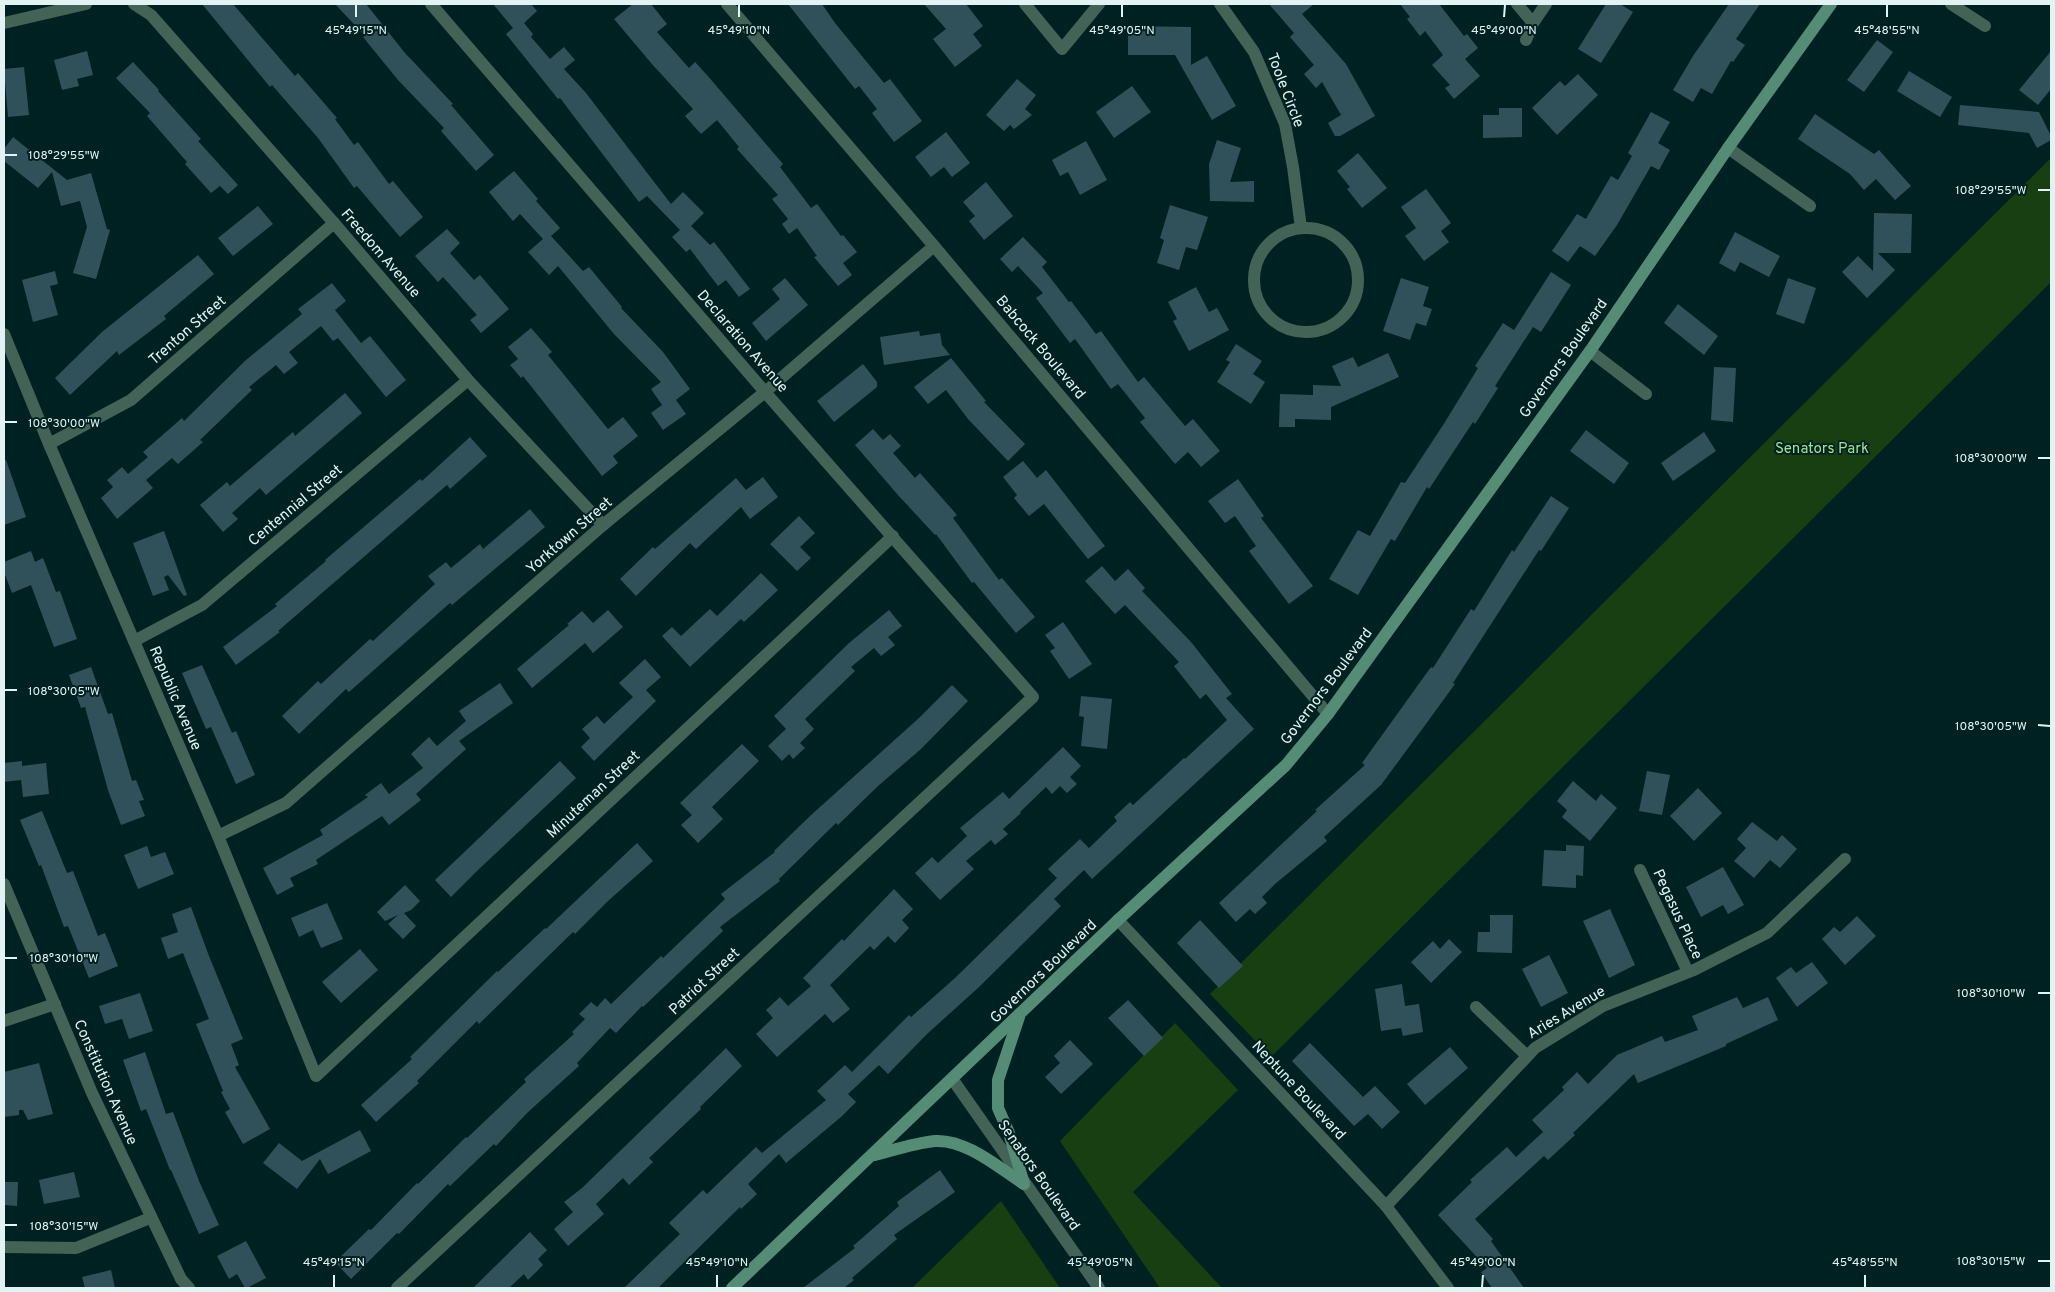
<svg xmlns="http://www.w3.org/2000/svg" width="2055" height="1292" font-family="Overpass,sans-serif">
<rect width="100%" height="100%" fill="#002121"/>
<!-- green -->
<g fill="#173f11">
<path d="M2051,158V282L1271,1057L1210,994Z"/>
<path d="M1175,1023L1238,1090L1133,1192L1222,1288H1160L1060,1141Z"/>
<path d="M1001,1201L1060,1288H912Z"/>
</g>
<!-- building -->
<g fill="#30515a">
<path d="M202,4H233L295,76L298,73L337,118L335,119L354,145L358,142L389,184L393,181L423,217L400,237L357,186L354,188L318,138L272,85L270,87Z"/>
<path d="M335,4H366L405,53L453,104L451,105L494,155L476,171L441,131L444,128L398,80L363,37L365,36Z"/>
<path d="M493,4H531L537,11L524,23L533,34L531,37L550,59L564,47L575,60L564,69L586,93L671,204L683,192L704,213L691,226L710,245L714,242L750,289L739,297L726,280L718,286L690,249L686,252L672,237L680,230L647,196L639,202L560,98L558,99L506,34L513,28Z"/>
<path d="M633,4H651L667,24L657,32L689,68L695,62L707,75L783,164L780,167L811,208L817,204L841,236L843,235L857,252L843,263L852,275L838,286L814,257L817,256L797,228L789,234L782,224L788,219L772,199L778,195L737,149L739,147L717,120L701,134L685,116L693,109L651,63L614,19Z"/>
<path d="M788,4H822L835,23L884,83L890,79L922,121L894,142L872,113L877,109L859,86L855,89Z"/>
<path d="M924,4H966L983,26L973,34L982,46L955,67L933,39L946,29Z"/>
<path d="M1269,4H1314L1302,14L1346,64L1375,116L1340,136H1335L1328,123L1341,115L1322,82L1316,88L1304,74L1314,65L1290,37L1294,33Z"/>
<path d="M1400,4H1439L1464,36L1467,34L1478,48L1465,59L1480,76L1454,99L1445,88L1450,85L1432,65L1443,55L1425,31L1420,36L1407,19L1410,17Z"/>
<path d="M1606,4H1620L1633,12L1601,63L1578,49Z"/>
<path d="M1729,4H1760L1736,39L1745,45L1733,62L1731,61L1712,94L1701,88L1693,102L1673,90L1693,56Z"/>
<path d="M1128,26L1191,27V65L1207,56L1236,106L1212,120L1175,55H1128Z"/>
<path d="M1877,40L1893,52L1864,92L1847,80Z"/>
<path d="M87,51L93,75L77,79L79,86L62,90L54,60Z"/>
<path d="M2051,51V89L2038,105L2019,90Z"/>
<path d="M133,62L159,90L158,91L201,139L198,141L238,185L228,194L220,186L211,193L185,164L187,162L147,116L150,113L116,78Z"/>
<path d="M24,67L29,115L8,117L4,69Z"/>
<path d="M1909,71L1952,97L1940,117L1897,91Z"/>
<path d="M1578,74L1598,95L1557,135L1532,108L1560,81L1565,86Z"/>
<path d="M1017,79L1036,95L1025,109L1032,115L1014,129L1010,125L1004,131L986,115Z"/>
<path d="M1132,86L1151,112L1114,138L1096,112Z"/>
<path d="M1960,105L2039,112L2051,136V140L2037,148L2029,133L1958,125Z"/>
<path d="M1499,108H1522V137L1483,138V115H1499Z"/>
<path d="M1651,112L1670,122L1658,143L1670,150L1659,170L1651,166L1617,225L1595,256L1580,246L1568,262L1552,251L1577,214L1586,219L1611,176L1618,180L1632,156L1628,153Z"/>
<path d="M1815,114L1874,154L1879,150L1911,186L1895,200L1876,179L1864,190L1850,174L1798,139Z"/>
<path d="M946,132L970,163L952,177L944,167L931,177L915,157Z"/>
<path d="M13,137L67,180L91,173L107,229L110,230L96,279L73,273L87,227L80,201L61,206L52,172L38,188L4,161V149Z"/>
<path d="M1217,140L1241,148L1230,182L1254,181V202L1210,201L1209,164Z"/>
<path d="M1086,141L1107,180L1080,195L1068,172L1060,176L1052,160Z"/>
<path d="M1358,153L1387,188L1362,208L1347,189L1350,187L1337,171Z"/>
<path d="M514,171L538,199L536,201L560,228L551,236L583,271L589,267L622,307L621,308L663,352L690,389L676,400L686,414L663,430L651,413L662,405L651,389L661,382L614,334L558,266L549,275L528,252L543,239L520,214L513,221L489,192Z"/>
<path d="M986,182L1013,216L984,240L969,221L975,216L963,202Z"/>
<path d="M1426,189L1451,223L1441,231L1449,242L1424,261L1405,236L1416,228L1401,207Z"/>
<path d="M1170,205L1208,217L1197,250L1186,247L1179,270L1157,263L1164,240L1160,238Z"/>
<path d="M258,206L273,224L233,256L218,238Z"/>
<path d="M1874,213L1912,214L1911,253H1878L1895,270L1867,298L1842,272L1858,256L1873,271Z"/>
<path d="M447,229L460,243L450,253L474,280L480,275L509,309L481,333L470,320L477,315L443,277L438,282L415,256Z"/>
<path d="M1735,232L1780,256L1769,277L1740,262L1735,272L1719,263Z"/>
<path d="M1023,237L1047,262L1042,267L1069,302L1071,301L1096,334L1101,331L1138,382L1144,377L1185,426L1193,419L1220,451L1201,467L1188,452L1175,464L1140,422L1145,418L1118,384L1111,389L1075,339L1070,343L1036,298L1043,293L1018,266L1012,272L1000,259Z"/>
<path d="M198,255L214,274L164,316L166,319L119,355L117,351L70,395L55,378L102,332Z"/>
<path d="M55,271L58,284L50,286L58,315L33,322L22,280Z"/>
<path d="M1551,272L1571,285L1541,332L1533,327L1495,386L1498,388L1475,424L1473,422L1429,489L1427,487L1395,541L1391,539L1358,595L1329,579L1358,530L1370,536L1401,482L1405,483L1445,422L1478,368L1475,366L1503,323L1514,330Z"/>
<path d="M785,278L808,305L766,341L752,323L780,299L772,289Z"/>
<path d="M1401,278L1429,287L1423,306L1432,309L1426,326L1416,323L1410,340L1383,331Z"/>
<path d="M1788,278L1816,288L1804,324L1776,314Z"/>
<path d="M332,283L346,301L335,310L361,343L370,336L406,380L386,397L338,338L333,341L321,326L289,352L298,363L284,374L276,365L249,387L252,390L200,440L203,442L178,464L172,458L146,480L153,488L117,519L101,498L113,487L107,480L122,467L128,474L148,457L143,452L182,418L184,421L246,360L302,314L298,309Z"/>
<path d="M1196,287L1209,312L1217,308L1229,330L1189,351L1173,321L1177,319L1168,302Z"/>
<path d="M1678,304L1718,336L1704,355L1664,323Z"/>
<path d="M531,328L552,352L548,355L608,429L623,417L638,436L613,456L618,463L602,476L523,376L521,378L510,365L518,359L508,347Z"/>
<path d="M919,331L920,336L940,333L942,345L950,355L884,365L880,337Z"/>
<path d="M1236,344L1262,361L1253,374L1265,382L1251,404L1217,382L1230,362L1226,360Z"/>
<path d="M1388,353L1399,377L1331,407V420L1295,419V427H1279L1280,394L1313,395V385L1341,386L1332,366L1353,357L1358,367Z"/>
<path d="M951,358L986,401L984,402L1025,444L1008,461L968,419L946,390L928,404L914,387Z"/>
<path d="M863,364L877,382V387L834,422L817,401Z"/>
<path d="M1714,367L1736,368L1733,422L1711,420Z"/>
<path d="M345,393L362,413L266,495L260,488L232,513L238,519L223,532L200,505L227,482L230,486L293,432L295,436Z"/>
<path d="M873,429L883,440L890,434L901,446L893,453L915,478L920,473L957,515L953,518L999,580L1002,578L1035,617L1016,633L974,582L972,583L936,534L935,535L897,494L855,445Z"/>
<path d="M1586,430L1629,463L1614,484L1570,451Z"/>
<path d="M1704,432L1716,451L1673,481L1661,463Z"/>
<path d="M470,437L487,456L450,489L447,485L278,631L280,632L236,665L223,647L277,606L275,604L326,561L325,560L420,479L422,481Z"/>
<path d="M6,460L26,517L4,525V461Z"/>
<path d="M1023,461L1037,478L1046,470L1105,546L1088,559L1044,504L1029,516L1014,498L1017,495L1003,477Z"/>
<path d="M763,477L778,497L750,519L741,507L696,549L690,543L636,596L620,579L653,547L655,549L736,478L746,490Z"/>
<path d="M1238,479L1264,516L1261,518L1313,586L1289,604L1249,551L1256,546L1235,516L1225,523L1208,501Z"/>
<path d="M1551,496L1569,508L1541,551L1539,550L1453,683L1455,684L1423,728L1381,785L1324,837L1327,841L1275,884L1262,897L1267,903L1255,914L1250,909L1236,922L1219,903L1317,811L1315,810L1365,765L1362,763L1431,667L1433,668L1471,609L1474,611L1512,550L1514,552Z"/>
<path d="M530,509L545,527L452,605L450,603L349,692L346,689L299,734L282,716L318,681L321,684L370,639L373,641L435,584L428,576L446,562L451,568L480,544L483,549Z"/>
<path d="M799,516L815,533L800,547L811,558L797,571L770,544Z"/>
<path d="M164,531L187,595L184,596L168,575L164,577L169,590L153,596L133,543Z"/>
<path d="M31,551L35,562L43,558L56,592L60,591L77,639L54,647L31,585L12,593L4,572V562Z"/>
<path d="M1102,566L1115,581L1128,569L1145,588L1142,591L1191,642L1232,694L1226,698L1254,729L1092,879L1084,870L1054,899L1061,906L978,988L927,1034L888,1074L879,1065L848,1094L856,1102L841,1117L786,1163L779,1154L748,1184L757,1194L741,1209L740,1207L658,1288H624L680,1234L669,1223L703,1190L707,1194L756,1147L762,1153L826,1100L817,1091L845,1065L852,1072L909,1015L911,1017L955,978L1057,878L1048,869L1080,839L1089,848L1117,821L1114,817L1130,802L1133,805L1184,758L1185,759L1227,720L1206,694L1200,699L1174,666L1179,662L1125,605L1115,614L1085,581Z"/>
<path d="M761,573L778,590L744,622L741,619L690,667L662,636L672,627L681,636L710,609L717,616Z"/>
<path d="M608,610L623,627L593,653L585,643L532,688L517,669L569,625L567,624L582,611L593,623Z"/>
<path d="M889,610L902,626L888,637L895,645L881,656L874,648L851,667L855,671L805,719L814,729L800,743L805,748L793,759L789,754L782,761L768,746L786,729L774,716L849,643Z"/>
<path d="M1063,622L1092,664L1069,679L1050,651L1055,648L1045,635Z"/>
<path d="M645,659L661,677L646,690L656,701L594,761L581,747L590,738L582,729L597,716L604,724L633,697L619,683Z"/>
<path d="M202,665L232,733L236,731L255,775L236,784L211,727L206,729L182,673Z"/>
<path d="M91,667L108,714L112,713L132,781L136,780L144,800L139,801L145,816L121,825L108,790L85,707L81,708L69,675Z"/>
<path d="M500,683L513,703L459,741L466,749L416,794L421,800L389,825L382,816L316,860L318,864L290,878L294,886L277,895L263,868L323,835L320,830L368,797L365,795L381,783L389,794L423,768L411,754L429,737L437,746L466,721L459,711Z"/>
<path d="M952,685L968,701L921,749L878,786L838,825L836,823L779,879L780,881L720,927L723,931L643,1007L642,1006L616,1033L610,1028L577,1063L579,1066L527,1113L496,1146L494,1144L450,1186L448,1184L399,1234L397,1233L351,1279L335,1262L369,1229L371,1230L417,1183L418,1184L466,1137L467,1138L526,1082L524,1079L574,1034L572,1032L585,1019L579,1014L591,1002L597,1007L605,998L611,1004L661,956L663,958L725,899L721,894L775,852L774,851L810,816L919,718Z"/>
<path d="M1081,696L1112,699L1107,749L1081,746L1084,717L1079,716Z"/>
<path d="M742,744L759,761L712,807L723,819L698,843L681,825L692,815L680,803Z"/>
<path d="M1063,747L1081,766L1070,777L1077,784L1067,793L1060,786L1052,794L1046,787L1020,812L1021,813L1003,829L1008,834L995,845L991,840L966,861L974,869L940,900L915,873L932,857L938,863L967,836L960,828L1003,792L1009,799Z"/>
<path d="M22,761V766L46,763L49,794L23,797L21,780L4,782V763Z"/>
<path d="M560,761L576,778L478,870L451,897L435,880Z"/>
<path d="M1647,771L1670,775L1662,815L1639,811Z"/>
<path d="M1573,781L1596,801L1601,794L1617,808L1590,841L1562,817L1567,810L1557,801Z"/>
<path d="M1698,788L1722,813L1694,841L1670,816Z"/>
<path d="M42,811L67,873L73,871L98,936L105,933L118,966L89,978L68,926L64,927L41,865L39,866L20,820Z"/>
<path d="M1752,822L1777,841L1782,835L1797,849L1780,868L1770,860L1754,878L1734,861L1746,848L1737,839Z"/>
<path d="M637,843L653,861L608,901L575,934L573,932L479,1024L477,1021L417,1081L419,1083L376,1122L361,1105L412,1059L410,1057L497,971L498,972L545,928L546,929Z"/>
<path d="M1566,845L1584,846L1583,876L1576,875V888L1542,886L1544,850L1566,851Z"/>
<path d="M147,846L151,857L165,852L174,874L138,889L124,855Z"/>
<path d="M1723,867L1744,905L1728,914L1723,905L1701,917L1686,887Z"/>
<path d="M405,885L420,901L411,910L404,913L416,926L403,939L388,924L398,915L385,921L377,912Z"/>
<path d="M894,889L913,909L902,920L909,928L895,943L888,936L874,950L870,946L830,985L850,1009L833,1023L825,1014L777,1057L756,1034L773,1018L766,1010L780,997L788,1006L811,986L803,978L842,939L844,941Z"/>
<path d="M327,903L343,939L321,948L313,930L299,937L291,918Z"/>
<path d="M191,907L209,956L243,1039L231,1044L239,1065L235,1067L270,1129L243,1144L225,1112L230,1109L221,1092L223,1091L196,1024L209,1019L183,953L168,959L161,938L178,932L172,914Z"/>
<path d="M1610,909L1635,965L1609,978L1583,921Z"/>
<path d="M1490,915H1513L1512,953L1477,952L1478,932H1490Z"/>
<path d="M1857,916L1876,936L1845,965L1822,939L1834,927L1840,932Z"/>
<path d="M1200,920L1243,966L1219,988L1177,943Z"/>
<path d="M1449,939L1462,952L1431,983L1411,962L1433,941L1440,949Z"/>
<path d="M360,949L378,970L341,1003L322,982Z"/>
<path d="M1549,955L1568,993L1541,1007L1522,969Z"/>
<path d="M1812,962L1828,983L1797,1007L1776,978L1791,967L1796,973Z"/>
<path d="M1402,984L1405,1006L1419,1004L1423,1032L1403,1036L1401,1028L1381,1031L1375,989Z"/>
<path d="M140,993L153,1031L129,1039L122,1019L105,1024L99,1006Z"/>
<path d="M1737,997L1743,1008L1768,997L1778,1020L1726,1044V1046L1638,1083L1634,1074L1573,1133L1575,1135L1548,1160L1544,1156L1475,1219L1493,1239L1491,1241L1524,1288H1492L1481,1272L1487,1268L1438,1215L1472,1182L1470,1180L1507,1147L1516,1157L1543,1132L1532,1120L1564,1090L1562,1087L1577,1072L1588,1084L1617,1055L1662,1036L1665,1042L1698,1030L1692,1016Z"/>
<path d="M1128,1000L1163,1038L1144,1056L1108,1018Z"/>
<path d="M1070,1040L1093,1064L1061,1094L1045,1077L1060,1063L1054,1056Z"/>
<path d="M1310,1043L1363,1097L1375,1086L1400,1112L1382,1129L1368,1114L1354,1126L1292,1061Z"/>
<path d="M1450,1047L1468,1068L1425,1105L1407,1084Z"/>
<path d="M726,1048L742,1066L700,1107L701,1109L649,1158L653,1162L629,1185L623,1178L596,1204L604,1214L568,1246L554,1229L573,1212L564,1202L582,1188Z"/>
<path d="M145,1052L166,1114L173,1112L199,1181L219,1225L199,1234L171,1170H170L146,1109L141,1111L123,1060Z"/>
<path d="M39,1063L53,1114L28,1120L23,1110H19V1115L4,1117V1072Z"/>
<path d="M360,1130L371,1151L328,1174L320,1159L297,1189L263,1163L279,1143L302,1161Z"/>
<path d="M940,1170L955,1192L894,1235L897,1239L852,1278L854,1280L844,1288H803L855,1248L853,1246L899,1206L897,1202Z"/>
<path d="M74,1172L80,1197L44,1204L39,1180Z"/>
<path d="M4,1182H18L17,1206L4,1205Z"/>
<path d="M530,1232L547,1250L538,1259L543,1265L528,1280L524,1274L509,1288H473Z"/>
<path d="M246,1241L266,1278L247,1288H245L237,1274L229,1279L217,1256Z"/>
<path d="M111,1270L115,1288H85L82,1277Z"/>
</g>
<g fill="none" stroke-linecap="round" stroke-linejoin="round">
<!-- minor -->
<g stroke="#426355" stroke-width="12">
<path d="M134,4L151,15L334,223L468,380L603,525"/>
<path d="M1025,4L1062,49L1099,4"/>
<path d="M1220,4L1254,52L1285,124L1293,167L1301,228"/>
<path d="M1517,4L1533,23"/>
<path d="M1951,4L1985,26"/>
<path d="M4,23L86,4"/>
<path d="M1526,40L1533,23L1546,4"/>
<path d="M1728,148L1810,206"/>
<circle cx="1306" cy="280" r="52"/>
<path d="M4,334L49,444L218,836L316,1076L893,536"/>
<path d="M1590,351L1646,394"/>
<path d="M49,444L131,400L334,223"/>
<path d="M134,641L202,605L468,380"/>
<path d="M218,836L286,803L603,525L765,392L934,246"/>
<path d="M1640,870L1688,972"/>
<path d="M4,884L92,1093L181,1279L189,1288"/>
<path d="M1118,920L1386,1206L1448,1288"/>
<path d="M1476,1007L1527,1056"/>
<path d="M4,1021L55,1004"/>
<path d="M1386,1206L1535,1048L1603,1006L1694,970L1767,933L1845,859"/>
<path d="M4,1247L76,1248L150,1218"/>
<path d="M397,1288L1033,697L765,392L431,4"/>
</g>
<!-- tertiary -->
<g stroke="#426355" stroke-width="12">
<path d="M727,4L934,246L1328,714"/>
<path d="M953,1080L1099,1288"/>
</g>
<!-- secondary -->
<g stroke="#558c76" stroke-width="12">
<path d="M1019,1017L998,1080V1108L1009,1133L1024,1184"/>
<path d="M875,1155C894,1150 915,1143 935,1141C966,1139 999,1168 1024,1184"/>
<path d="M732,1288L1118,920L1286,765L1328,714L1590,351L1728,148L1831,4"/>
</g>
</g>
<!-- ticks -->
<path fill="none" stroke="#e1f4f3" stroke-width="2" d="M356,17V5M739,17V5M1122,17V5M1504,17L1505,5M1887,17V5M5,155H17M2038,190H2050M5,422H17M2038,458H2050M5,690H17M2038,725L2050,726M5,958H17M2038,993H2050M5,1225H17M2038,1261H2050M334,1287V1275M717,1287V1275M1100,1287V1275M1482,1287L1483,1275M1865,1287V1275"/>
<g text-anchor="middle" stroke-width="4" stroke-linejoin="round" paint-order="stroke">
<!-- street labels -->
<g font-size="15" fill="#e1f4f3" stroke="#002121">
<text transform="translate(1286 90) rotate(69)" y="5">Toole Circle</text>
<text transform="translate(381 253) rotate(49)" y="5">Freedom Avenue</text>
<text transform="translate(187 330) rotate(-41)" y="5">Trenton Street</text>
<text transform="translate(743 341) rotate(49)" y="5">Declaration Avenue</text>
<text transform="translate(1041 347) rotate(50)" y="5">Babcock Boulevard</text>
<text transform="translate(1563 358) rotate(-55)" y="5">Governors Boulevard</text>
<text transform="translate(295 505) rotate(-40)" y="5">Centennial Street</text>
<text transform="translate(569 535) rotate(-41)" y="5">Yorktown Street</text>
<text transform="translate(1326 686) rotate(-53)" y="5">Governors Boulevard</text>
<text transform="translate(176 698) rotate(67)" y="5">Republic Avenue</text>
<text transform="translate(593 794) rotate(-43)" y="5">Minuteman Street</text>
<text transform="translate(1678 914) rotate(65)" y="5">Pegasus Place</text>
<text transform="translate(1043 971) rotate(-44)" y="5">Governors Boulevard</text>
<text transform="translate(704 981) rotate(-43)" y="5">Patriot Street</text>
<text transform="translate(1566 1012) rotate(-31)" y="5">Aries Avenue</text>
<text transform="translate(106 1082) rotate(66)" y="5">Constitution Avenue</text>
<text transform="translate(1299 1090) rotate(47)" y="5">Neptune Boulevard</text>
<text transform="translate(1039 1175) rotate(55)" y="5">Senators Boulevard</text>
</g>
<!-- park labels -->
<g font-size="15" fill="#9fe493" stroke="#002121">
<text x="1822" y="453">Senators Park</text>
</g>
</g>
<g font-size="12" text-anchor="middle" fill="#e1f4f3" stroke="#002121" stroke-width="4" stroke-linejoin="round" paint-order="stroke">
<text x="356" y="34">45°49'15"N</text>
<text x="739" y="34">45°49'10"N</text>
<text x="1122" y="34">45°49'05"N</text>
<text x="1504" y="34">45°49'00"N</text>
<text x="1887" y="34">45°48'55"N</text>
<text x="64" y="159">108°29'55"W</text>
<text x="1991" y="194">108°29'55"W</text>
<text x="64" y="427">108°30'00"W</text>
<text x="1991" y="462">108°30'00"W</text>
<text x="64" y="695">108°30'05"W</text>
<text x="1991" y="730">108°30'05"W</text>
<text x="64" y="962">108°30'10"W</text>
<text x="1991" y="997">108°30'10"W</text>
<text x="64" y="1230">108°30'15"W</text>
<text x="1991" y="1265">108°30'15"W</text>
<text x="334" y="1266">45°49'15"N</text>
<text x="717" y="1266">45°49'10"N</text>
<text x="1100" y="1266">45°49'05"N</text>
<text x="1483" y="1266">45°49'00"N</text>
<text x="1865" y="1266">45°48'55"N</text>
</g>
<!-- border -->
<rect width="2055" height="1292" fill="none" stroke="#e1f4f3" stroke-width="10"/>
</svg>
